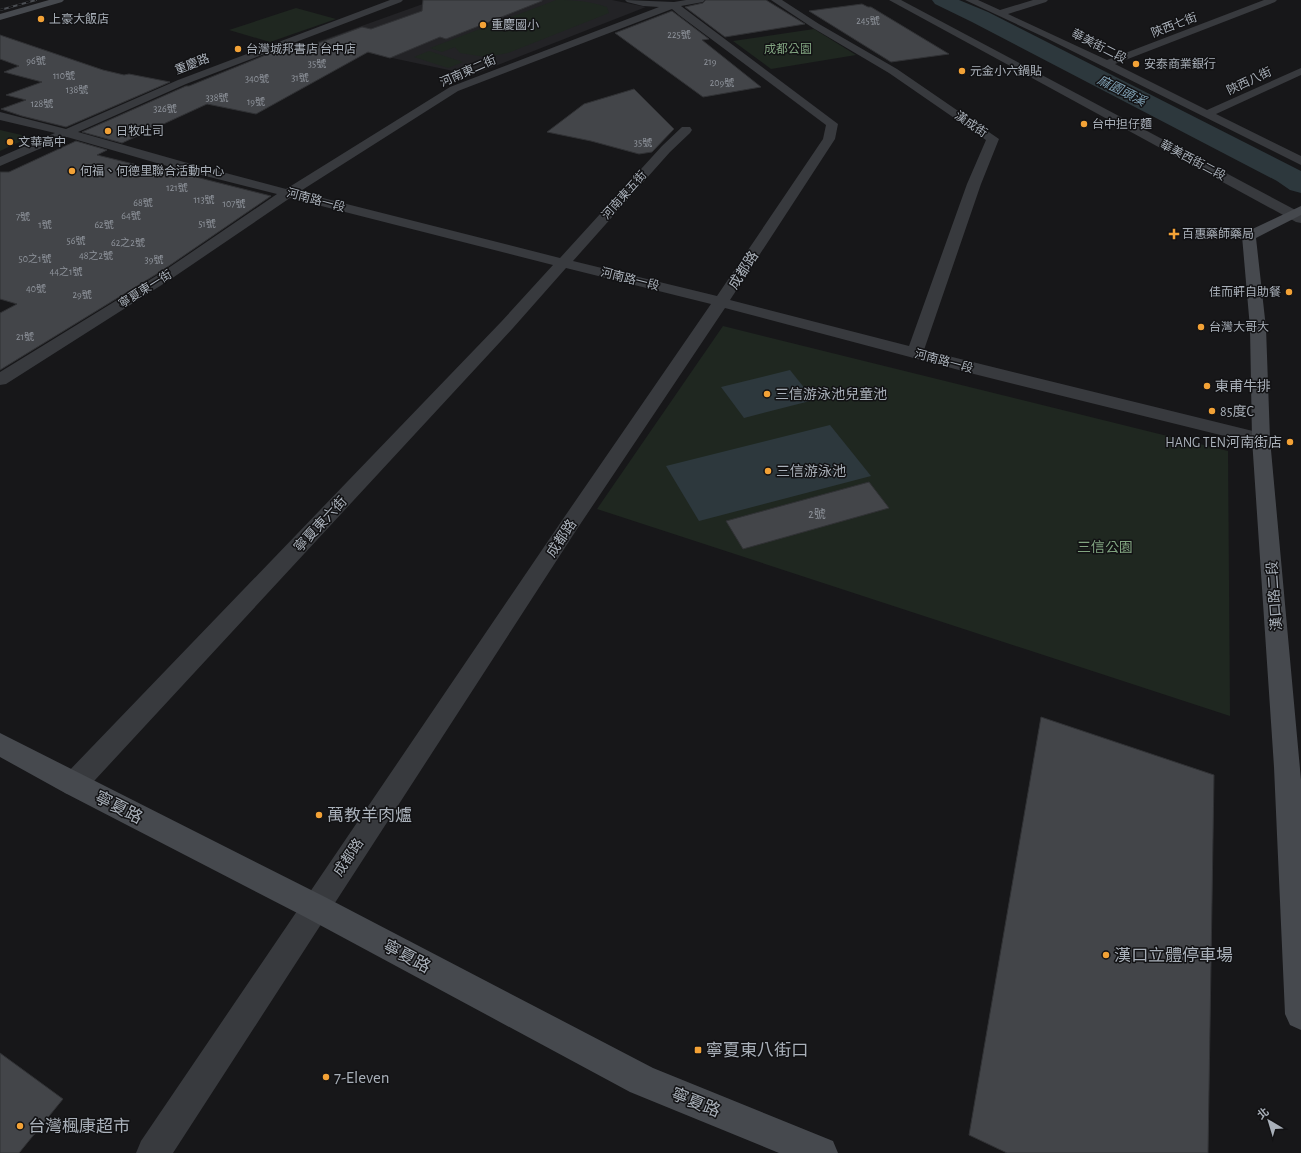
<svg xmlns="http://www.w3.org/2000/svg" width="1301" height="1153" font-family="'Alegreya Sans','Noto Sans TC',sans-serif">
<rect width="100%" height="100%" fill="#171719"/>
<!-- built -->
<path fill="#232326" d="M434,0H612L646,7L472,75L317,42Z"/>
<!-- green -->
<g fill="#1f2720">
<path d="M556,0C574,0 590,1 607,7L609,13L508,53L486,57L460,53L455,47L442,52L430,48Z"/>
<path d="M296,8L336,19L270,42L229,30Z"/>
<path d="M814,29L856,55L771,69L733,41Z"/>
<path d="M429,51L463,62L448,68L414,57Z"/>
<path d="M0,130L30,137L0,151Z"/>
<path d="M723,326L1228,451L1230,716L597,509Z"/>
</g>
<!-- water -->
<g fill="#2d383d">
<path d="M790,370L814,400L744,418L721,387Z"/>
<path d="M830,425L871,476L699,521L666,466Z"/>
</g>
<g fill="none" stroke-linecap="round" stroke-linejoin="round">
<!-- river -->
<path fill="#2d383d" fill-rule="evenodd" d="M932,0H959L988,12L1297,169L1301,171V193L1290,190L1277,181L972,22L935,4Z"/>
</g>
<!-- building -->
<g fill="#434549" stroke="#313235">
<path d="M423,0H542V1L446,39L440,37L390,58L368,52L256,114L207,104L122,143L82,132L186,86H189L273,52L289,54L362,27L371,29L422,11Z"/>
<path d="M706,0H766L805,24L725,37L685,7L703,3Z"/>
<path d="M862,4L868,7H871L949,54L891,62L809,11Z"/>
<path d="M672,11L709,39L702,40L761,87L703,97L615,33Z"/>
<path d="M0,35L103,70L124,75L129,74L170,82L66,127L22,116L1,109L26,100L6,95L42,82L4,72L19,66L0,59Z"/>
<path d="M634,89L674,129L652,152L639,154L591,141L547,132L584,104Z"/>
<path d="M76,141L107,150L97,155L178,175L184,174L271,196L160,272L0,370V313L17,304L0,299V172H9Z"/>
<path d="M869,482L889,508L743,549L726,521Z"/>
<path d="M1041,717L1214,775L1208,1153H1007L969,1135Z"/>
<path d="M0,1053L63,1099L19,1153H0Z"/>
</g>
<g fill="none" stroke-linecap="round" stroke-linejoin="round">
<!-- street -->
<g fill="#383a3e" fill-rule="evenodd">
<path d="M390,0H403L401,2L186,84L78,132L184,162L286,189L450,87L659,7L643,6L627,2L625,0L674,2L686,0H705L703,2L681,6L838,124L835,139L730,300L909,346L967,184L986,140L889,73L813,28L771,0H782L819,24L897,69L999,139L981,184L924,350L1261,433L1268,435L1270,439L1268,443L1261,445L974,374L725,308L577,529L173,1153H136L141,1141L563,519L711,304L566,268L513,328L83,793L74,796L65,793L61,784L65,775L501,322L553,265L290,198L171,279L6,384L0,385V372L161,273L277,194L174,168L67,137L0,166V157L55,133L0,120V112L66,129L178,80ZM672,9L679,15L826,125L823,139L717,296L573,261L670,152L690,133L692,130L690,127H682L662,146L560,258L299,192L458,91Z"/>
<path d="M889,0H901L1301,213V223L1296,222Z"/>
<path d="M965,0H978L1000,10L1033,0H1048L1046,2L1008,14L1107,60L1264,0H1277L1275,2L1115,64L1207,110L1301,68V75L1216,114L1301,156V165L1046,38Z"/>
</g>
<!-- secondary -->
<g fill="#46494e" fill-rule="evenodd">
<path d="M49,0H64L62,2L0,20V14Z"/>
<path d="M1301,206V215L1256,238L1266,328L1270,439L1301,780V1030L1290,1025L1285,1014L1274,767L1252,439L1250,328L1242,236L1244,233Z"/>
<path d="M0,733L325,897L653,1068L833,1141L838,1153H779L630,1092L305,917L65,793L0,757Z"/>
</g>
<!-- rail casing -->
<g stroke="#4b4e53" stroke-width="2">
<path id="rail" d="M0,10L36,0"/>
</g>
<!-- rail -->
<use href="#rail" stroke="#121214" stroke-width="1.5" stroke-dasharray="4.5" stroke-linecap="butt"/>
</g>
<!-- markers -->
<g fill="#f3a236" stroke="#121214" stroke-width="1.5">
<circle cx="41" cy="19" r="4"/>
<circle cx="483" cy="25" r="4"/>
<circle cx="238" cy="49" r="4"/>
<circle cx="1136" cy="64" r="4"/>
<circle cx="962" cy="71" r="4"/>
<circle cx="1084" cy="124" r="4"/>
<circle cx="108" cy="131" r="4"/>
<circle cx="10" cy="142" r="4"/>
<circle cx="72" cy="171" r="4"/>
<path d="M1172 228h4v4h4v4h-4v4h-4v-4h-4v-4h4z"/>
<circle cx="1289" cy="292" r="4"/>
<circle cx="1201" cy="327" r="4"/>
<circle cx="1207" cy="386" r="4"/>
<circle cx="767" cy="394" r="4"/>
<circle cx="1212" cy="411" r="4"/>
<circle cx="1290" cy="442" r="4"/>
<circle cx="768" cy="471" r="4"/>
<circle cx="319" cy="815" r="4"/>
<circle cx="1106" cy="955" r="4"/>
<rect x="694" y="1046" width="8" height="8" rx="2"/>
<circle cx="326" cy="1077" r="4"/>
<circle cx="20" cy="1126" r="4"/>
</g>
<g text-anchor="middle" stroke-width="3" stroke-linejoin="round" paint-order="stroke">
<!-- far-number labels -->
<g font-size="10" fill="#90959d">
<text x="868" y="24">245號</text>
<text x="679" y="38">225號</text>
<text x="36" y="64">96號</text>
<text x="710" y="65">219</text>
<text x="317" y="67">35號</text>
<text x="64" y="79">110號</text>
<text x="300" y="81">31號</text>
<text x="257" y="82">340號</text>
<text x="722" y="86">209號</text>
<text x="77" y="93">138號</text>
<text x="217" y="101">338號</text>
<text x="256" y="105">19號</text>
<text x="42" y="107">128號</text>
<text x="165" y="112">326號</text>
<text x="643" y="146">35號</text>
<text x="177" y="191">121號</text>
<text x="204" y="203">113號</text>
<text x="143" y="206">68號</text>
<text x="234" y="207">107號</text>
<text x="131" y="219">64號</text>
<text x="23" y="220">7號</text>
<text x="207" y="227">51號</text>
<text x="45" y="228">1號</text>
<text x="104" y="228">62號</text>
<text x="76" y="244">56號</text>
<text x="128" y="246">62之2號</text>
<text x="96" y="259">48之2號</text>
<text x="35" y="262">50之1號</text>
<text x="154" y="263">39號</text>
<text x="66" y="275">44之1號</text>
<text x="36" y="292">40號</text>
<text x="82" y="298">29號</text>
<text x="25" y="340">21號</text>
</g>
<!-- far-poi labels -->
<g font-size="12" fill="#a9b0b9" stroke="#121214" text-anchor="start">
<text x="49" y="23">上豪大飯店</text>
<text x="491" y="29">重慶國小</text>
<text x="246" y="53">台灣城邦書店 台中店</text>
<text x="1144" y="68">安泰商業銀行</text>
<text x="970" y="75">元金小六鍋貼</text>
<text x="1092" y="128">台中担仔麵</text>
<text x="116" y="135">日牧吐司</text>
<text x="18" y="146">文華高中</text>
<text x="80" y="175">何福、何德里聯合活動中心</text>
<text x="1182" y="238">百惠藥師藥局</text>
<text x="1281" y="296" text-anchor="end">佳而軒自助餐</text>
<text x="1209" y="331">台灣大哥大</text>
</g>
<!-- far-street labels -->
<g font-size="12" fill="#a9b0b9" stroke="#121214">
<text transform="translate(1174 25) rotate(-21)" y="4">陜西七街</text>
<text transform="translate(1099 46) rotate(27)" y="4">華美街二段</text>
<text transform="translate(192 64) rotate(-21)" y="4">重慶路</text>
<text transform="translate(468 71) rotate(-24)" y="4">河南東二街</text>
<text transform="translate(1249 81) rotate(-25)" y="4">陝西八街</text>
<text transform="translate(971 124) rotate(34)" y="4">漢成街</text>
<text transform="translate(1193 160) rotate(28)" y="4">華美西街二段</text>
<text transform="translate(624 195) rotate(-48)" y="4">河南東五街</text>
<text transform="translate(316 200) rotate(15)" y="4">河南路一段</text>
<text transform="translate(630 279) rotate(14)" y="4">河南路一段</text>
<text transform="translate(145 289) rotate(-32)" y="4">寧夏東一街</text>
<text transform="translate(944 361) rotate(15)" y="4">河南路一段</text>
</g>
<!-- far-park labels -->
<g font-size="12" fill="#81a480" stroke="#121214">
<text x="788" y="53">成都公園</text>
</g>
<!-- number labels -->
<g font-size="12" fill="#90959d">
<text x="817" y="518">2號</text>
</g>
<!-- far-water labels -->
<g font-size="13" font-style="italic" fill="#80a1b4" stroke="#121214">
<text transform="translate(1122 90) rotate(27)" y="5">麻園頭溪</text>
</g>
<!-- street labels -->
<g font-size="14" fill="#a9b0b9" stroke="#121214">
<text transform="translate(743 270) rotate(-57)" y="5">成都路</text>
<text transform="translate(320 524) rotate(-47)" y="5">寧夏東六街</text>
<text transform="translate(561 538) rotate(-56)" y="5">成都路</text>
<text transform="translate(1274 596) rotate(-94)" y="5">漢口路二段</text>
<text transform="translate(348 857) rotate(-56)" y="5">成都路</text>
</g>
<!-- poi labels -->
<g font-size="14" fill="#a9b0b9" stroke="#121214" text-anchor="start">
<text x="1215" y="391">東甫牛排</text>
<text x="775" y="399">三信游泳池兒童池</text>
<text x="1220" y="416">85度C</text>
<text x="1282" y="447" text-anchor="end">HANG TEN河南街店</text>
<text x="776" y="476">三信游泳池</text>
</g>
<!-- park labels -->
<g font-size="14" fill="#81a480" stroke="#121214">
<text x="1105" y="552">三信公園</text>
</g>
<!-- near-street labels -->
<g font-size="17" fill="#a9b0b9" stroke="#121214">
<text transform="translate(119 807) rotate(27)" y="6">寧夏路</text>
<text transform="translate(407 956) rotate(28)" y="6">寧夏路</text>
<text transform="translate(696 1102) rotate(22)" y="6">寧夏路</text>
</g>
<!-- near-poi labels -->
<g font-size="17" fill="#a9b0b9" stroke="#121214" text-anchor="start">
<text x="327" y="821">萬教羊肉爐</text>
<text x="1114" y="961">漢口立體停車場</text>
<text x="706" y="1056">寧夏東八街口</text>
<text x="334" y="1083">7-Eleven</text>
<text x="28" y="1132">台灣楓康超市</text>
</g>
</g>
<!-- north arrow -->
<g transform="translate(1269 1121) rotate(322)" stroke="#121214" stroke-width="3" paint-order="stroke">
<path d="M0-3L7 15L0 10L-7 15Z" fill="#a9b0b9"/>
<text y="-6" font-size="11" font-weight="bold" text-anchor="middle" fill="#a9b0b9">北</text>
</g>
</svg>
